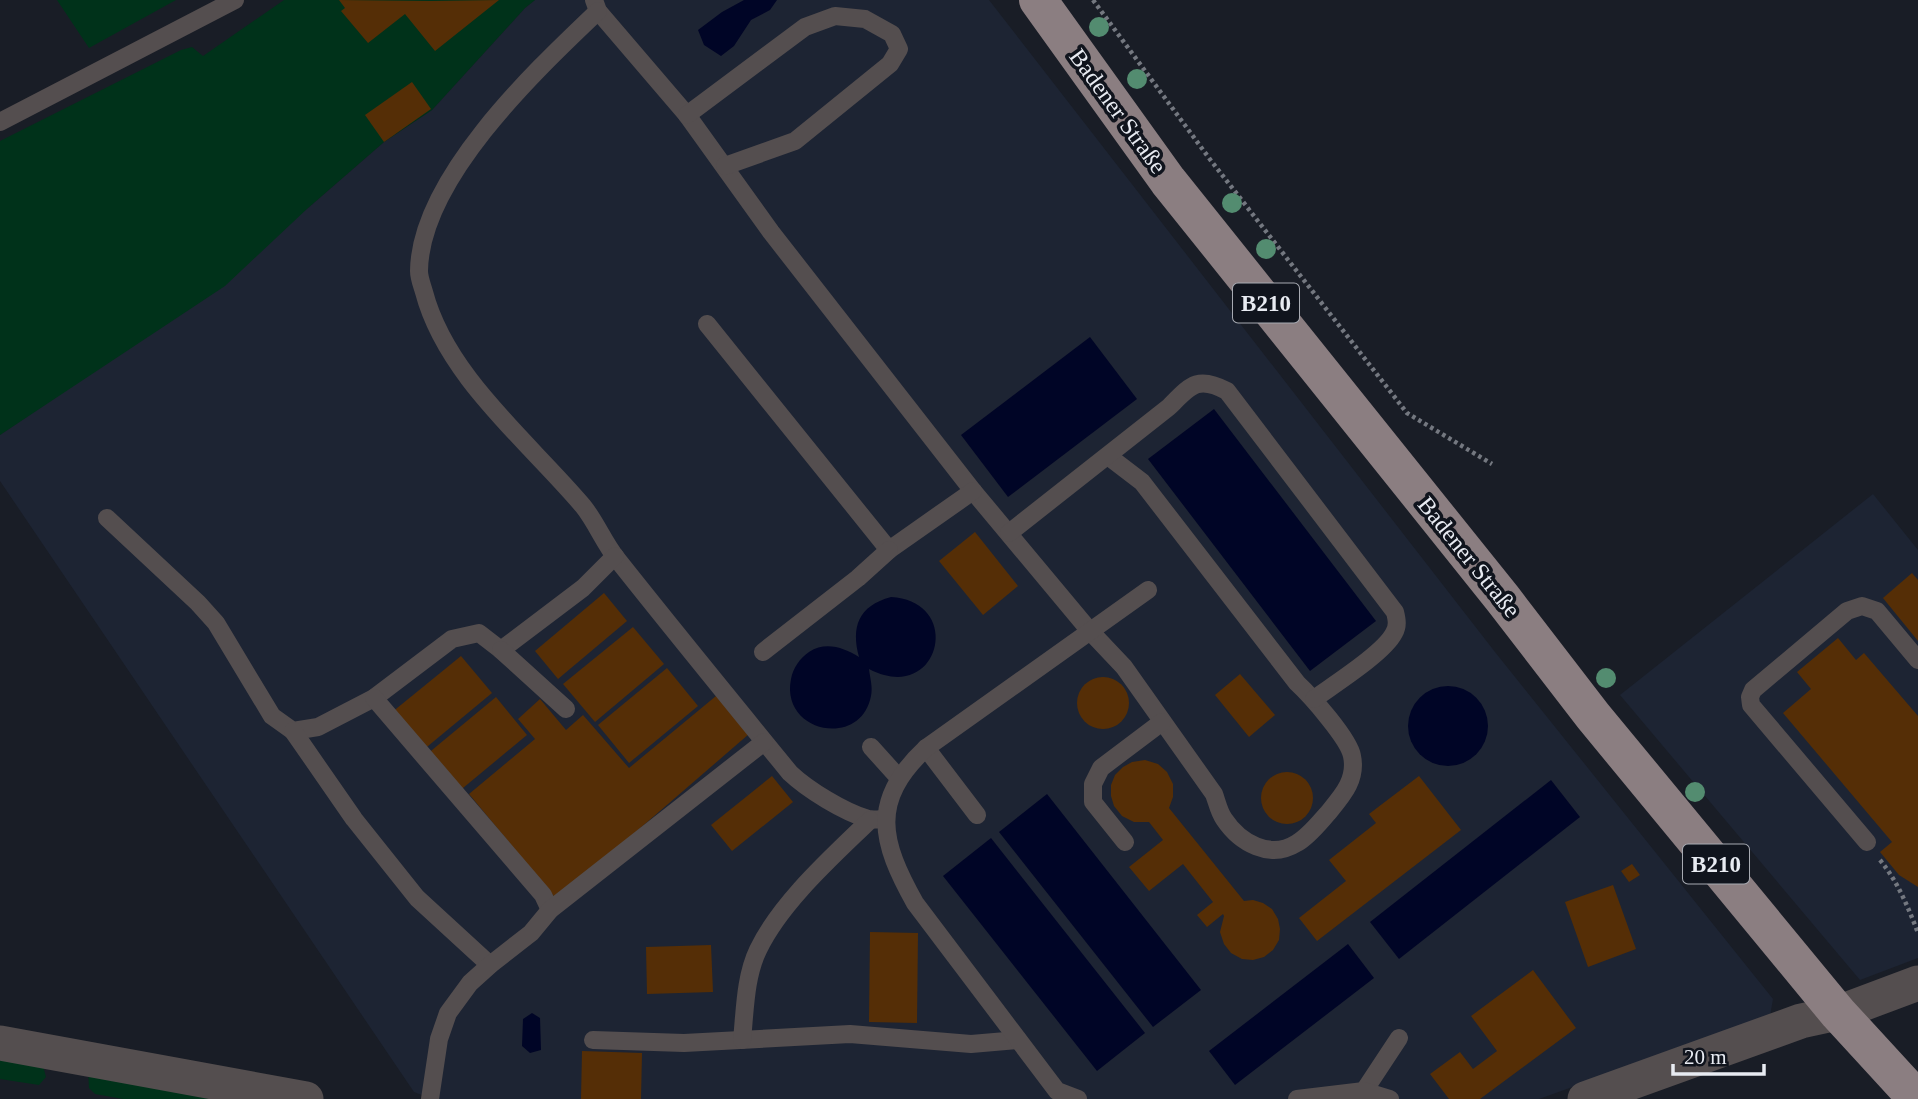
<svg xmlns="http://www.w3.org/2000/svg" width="1918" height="1099" font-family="'Times New Roman',serif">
<rect width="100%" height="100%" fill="#191d26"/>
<!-- built -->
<g fill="#1d2433">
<path d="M535,0H989L1495,652L1773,999L1770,1016L1539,1099H432L414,1092L0,481V435L50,401L308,208L384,142L432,110L525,8Z"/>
<path d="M1873,494L1918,550V958L1860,980L1620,695Z"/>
</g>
<!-- green -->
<g fill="#00321a">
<path d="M57,0H176L89,48Z"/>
<path d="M284,0H535L525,8L432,110L384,142L308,208L225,286L0,435V141L181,50L192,47L203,56Z"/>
<path d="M0,1054L42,1062L46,1077L39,1085L0,1079Z"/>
<path d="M88,1070L249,1099H123L95,1094L89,1088Z"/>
</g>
<!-- water -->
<g fill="#000526">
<path d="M744,0H777L770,10L751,20L734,46L721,56L704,45L698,30L722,12Z"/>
<path d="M1090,337L1137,399L1008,497L961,435Z"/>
<path d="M1214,409L1376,621L1310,671L1148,459Z"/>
<path d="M891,597C965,601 940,706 869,669C870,678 873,687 871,696C861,749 780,733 791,679C793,668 800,658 809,652C826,641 844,648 859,657C851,627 858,606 891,597Z"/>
<circle cx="1448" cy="726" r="40"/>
<path d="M1551,780L1580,817L1399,959L1370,922Z"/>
<path d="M1047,794L1201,990L1153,1027L999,832Z"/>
<path d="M991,838L1145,1033L1097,1071L943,876Z"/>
<path d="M1348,944L1374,978L1235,1085L1209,1051Z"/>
<path d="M532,1013L540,1018L541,1050L530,1053L522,1046L523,1019Z"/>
</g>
<!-- building -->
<g fill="#552e06">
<path d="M339,0L431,1L499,0L435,51L405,14L368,43L341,11L345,8Z"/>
<path d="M412,82L431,109L384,142L365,115Z"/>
<path d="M975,532L1018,586L983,615L939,561Z"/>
<path d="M1912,573L1918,580V641L1883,598Z"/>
<path d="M604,593L627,621L558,679L535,651Z"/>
<path d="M633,627L664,664L595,722L563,684Z"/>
<path d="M1838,638L1856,660L1864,653L1918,716V887L1899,875L1880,852L1892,842L1783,713L1811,689L1797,672Z"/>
<path d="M461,656L492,693L422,751L391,713Z"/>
<path d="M667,668L698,706L629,763L598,725Z"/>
<path d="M1240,674L1275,715L1249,737L1215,695Z"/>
<circle cx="1103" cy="703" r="26"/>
<path d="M716,696L749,734L557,900L469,794L535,739L518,719L540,699L566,730L583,715L629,768Z"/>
<path d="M496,697L527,735L457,793L426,755Z"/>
<path d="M1145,760L1158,764L1167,772L1173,784V797L1169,808L1244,901L1253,900L1263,903L1272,909L1278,919L1280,929L1279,940L1273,950L1264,957L1253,960L1242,959L1231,953L1224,944L1220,932L1224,916L1223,914L1207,927L1197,915L1213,902L1183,864L1149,891L1129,867L1163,840L1149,822H1134L1122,816L1114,806L1111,796V785L1115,775L1123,767L1132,762Z"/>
<circle cx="1287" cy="798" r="26"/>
<path d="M772,776L793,802L732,851L711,825Z"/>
<path d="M1419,776L1461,830L1317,941L1299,918L1346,881L1329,860L1376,823L1369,814Z"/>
<path d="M1632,864L1640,875L1629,882L1621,871Z"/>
<path d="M1613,885L1636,949L1588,967L1565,902Z"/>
<path d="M870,932L918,933L917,1023L869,1022Z"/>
<path d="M711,945L713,992L647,994L646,947Z"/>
<path d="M1533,970L1576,1028L1480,1099H1449L1430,1074L1460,1052L1473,1069L1497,1051L1471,1016Z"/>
<path d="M582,1051L642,1053L641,1099H581Z"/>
</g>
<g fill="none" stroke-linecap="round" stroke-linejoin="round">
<!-- path -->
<g stroke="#747880" stroke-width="4.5" stroke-dasharray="3.5 3.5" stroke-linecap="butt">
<path d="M1093,0L1209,158L1407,413L1492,464"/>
<path d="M1880,860C1898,882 1908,907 1918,933"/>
</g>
<!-- lane -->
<g stroke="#544e4f" stroke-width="18">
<path d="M594,0L598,11L687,115L771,232L973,491L1089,630L1124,667L1214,794C1217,802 1219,812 1224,819C1240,843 1270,860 1297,843C1309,836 1319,823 1328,813C1342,796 1357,780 1352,756C1349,739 1311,696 1297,683L1142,482L1108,456"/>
<path d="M598,11C535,71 420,179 419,271C419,278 422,285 424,292C446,376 528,441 583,506C596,522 604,543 617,559C674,631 732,702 790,773C808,790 844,812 868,819C874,820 880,819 885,819"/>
<path d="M687,115L805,27L835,16L865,19L892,34L899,49L890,64L795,141L725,166"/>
<path d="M0,122L235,0"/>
<path d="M707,324L889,550L973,491"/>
<path d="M107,518L198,603L216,623L272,716L293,731L318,727L374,698L452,639L479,633L501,650L583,588L615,556"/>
<path d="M1009,533L1169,407C1190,386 1197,375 1227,391L1395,612C1397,620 1398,626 1394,633C1384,653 1333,685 1314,699"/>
<path d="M501,650L566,709"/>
<path d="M763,652L858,578L889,550"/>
<path d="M374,698L543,895L550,910"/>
<path d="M293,731L354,819L417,898L490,965"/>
<path d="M871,747L898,777"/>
<path d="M926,748L977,815"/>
<path d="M1125,842L1093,802V784L1101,768L1162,722"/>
<path d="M1867,842L1751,705L1750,697L1753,690L1847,611L1862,606L1877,611L1918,660"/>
<path d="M593,1040L684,1043L850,1034L971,1044L1018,1040"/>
<path d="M742,1040C745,1011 745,977 758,950C781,902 832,857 870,820"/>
<path d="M1364,1091L1399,1038"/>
<path d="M430,1099L439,1039L448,1013L470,983L490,965L531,933L550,910L764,742"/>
<path d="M1078,1099L1057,1091L915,903C881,842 869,801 926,748L1148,590"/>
<path d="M1297,1099L1364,1091L1390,1099"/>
</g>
<!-- street -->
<g stroke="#544e4f" stroke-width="35">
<path d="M0,1043L306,1099"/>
<path d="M1585,1099L1801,1021L1838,1013L1918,983"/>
</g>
<!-- primary -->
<path stroke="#8b7e81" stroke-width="38" d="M1038,0L1168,181L1503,599L1593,716L1838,1013L1917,1099"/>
</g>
<!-- trees -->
<g fill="#538c70">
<circle cx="1099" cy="27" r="10"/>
<circle cx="1137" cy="79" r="10"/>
<circle cx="1232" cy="203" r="10"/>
<circle cx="1266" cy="249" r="10"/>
<circle cx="1606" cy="678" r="10"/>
<circle cx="1695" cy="792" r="10"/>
</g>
<g text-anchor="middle" stroke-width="7" stroke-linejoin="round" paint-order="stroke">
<!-- shield labels -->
<g fill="#10141d" stroke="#a7aab2" stroke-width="2">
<rect x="1233" y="283.5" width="66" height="39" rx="5"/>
<rect x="1683" y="844.5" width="66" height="39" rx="5"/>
</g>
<g font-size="23" font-weight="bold" fill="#e8ebf2">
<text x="1266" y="311">B210</text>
<text x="1716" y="872">B210</text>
</g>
<!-- street labels -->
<g font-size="24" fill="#e8ebf2" stroke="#10141d">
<text transform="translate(1118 111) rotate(54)" y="8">Badener Straße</text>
<text transform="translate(1469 557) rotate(51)" y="8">Badener Straße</text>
</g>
</g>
<!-- scale -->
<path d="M1673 1064v10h91v-10" fill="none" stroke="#e8ebf2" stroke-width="3.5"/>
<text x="1684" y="1064" font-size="21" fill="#e8ebf2" stroke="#10141d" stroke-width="5" paint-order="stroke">20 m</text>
</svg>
